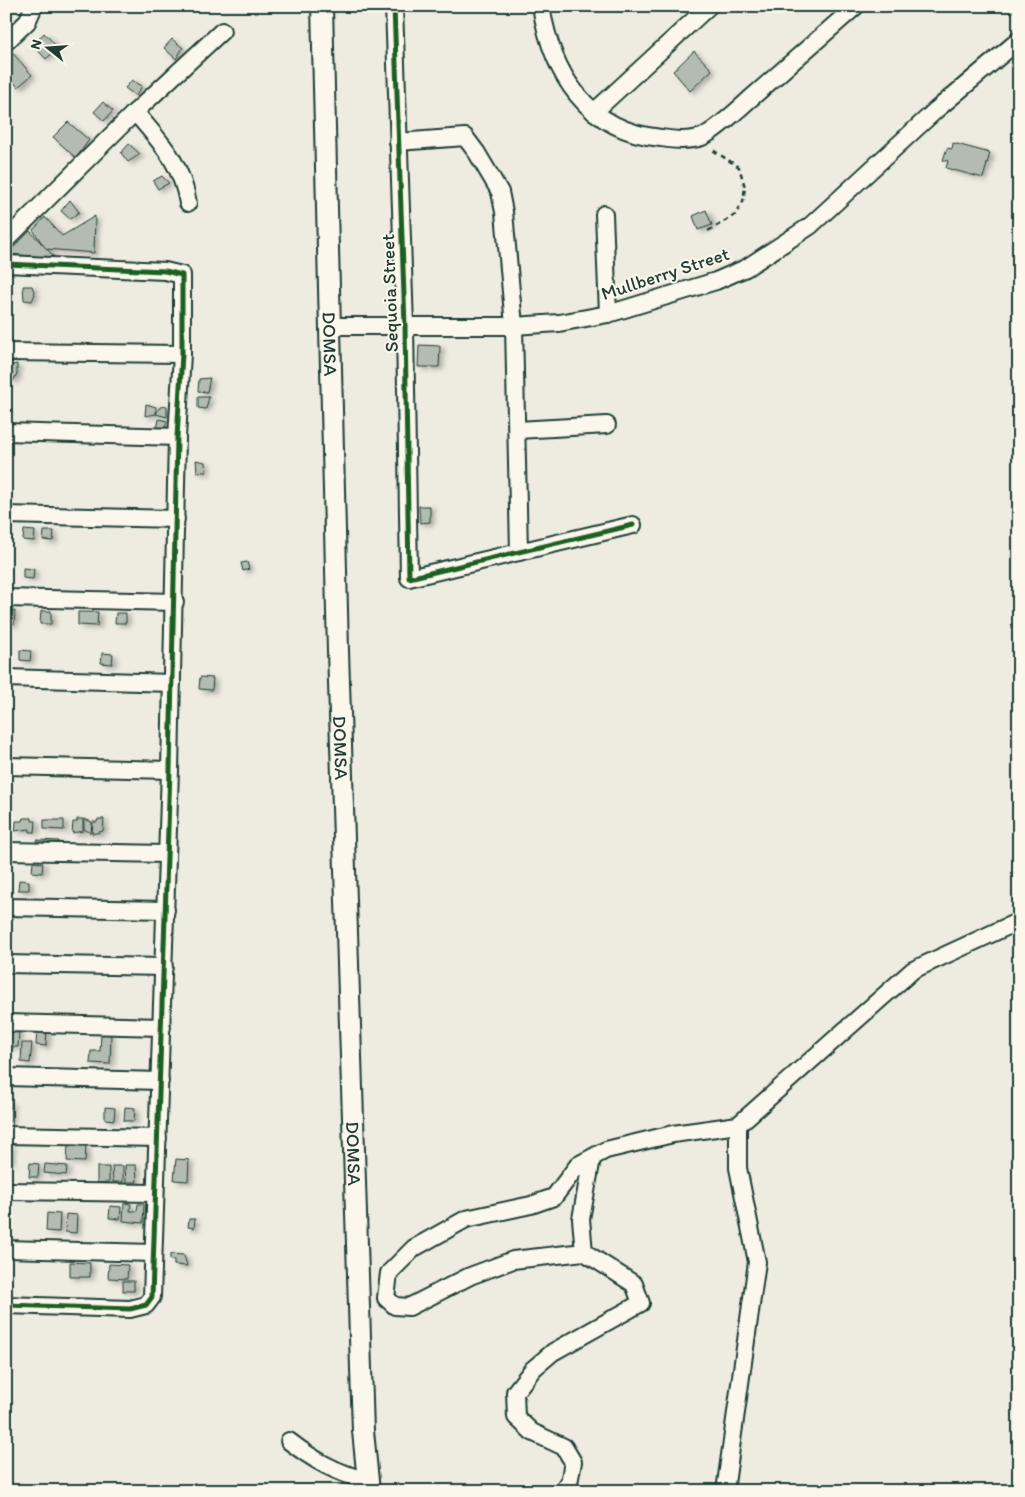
<svg xmlns="http://www.w3.org/2000/svg" width="1025" height="1497" font-family="Itim,sans-serif">
<defs>
<filter id="shadow"><feDropShadow dx="4" dy="2.5" stdDeviation="2.5" flood-color="#0004"/></filter>
</defs>
<rect width="100%" height="100%" fill="#eeece1"/>
<filter id="ink" filterUnits="userSpaceOnUse"><feTurbulence type="fractalNoise" baseFrequency=".02" numOctaves="2"/><feDisplacementMap in="SourceGraphic" scale="10" xChannelSelector="R" yChannelSelector="G"/><feConvolveMatrix kernelMatrix="1 2 1 2 8 2 1 2 1" color-interpolation-filters="sRGB"/></filter>
<g filter="url(#ink)">
<!-- building -->
<g fill="#b4bbb0" stroke="#1f3d34" filter="url(#shadow)">
<path d="M44,33L58,48L46,59L33,45Z"/>
<path d="M172,39L183,48L176,59L164,48Z"/>
<path d="M10,50L32,75L18,87L6,74V53Z"/>
<path d="M694,51L712,70L690,91L673,71Z"/>
<path d="M132,80L142,86L136,96L125,88Z"/>
<path d="M103,102L113,111L104,121L94,112Z"/>
<path d="M68,122L89,140L76,158L53,137Z"/>
<path d="M953,143L990,153L983,178L946,168L948,161L943,160L947,148L952,149Z"/>
<path d="M129,144L140,154L128,162L121,153Z"/>
<path d="M162,176L169,183L158,189L153,181Z"/>
<path d="M70,200L79,212L70,219L61,211Z"/>
<path d="M706,210L712,225L698,230L693,216Z"/>
<path d="M95,216L94,253L46,249L33,230L45,217L62,236Z"/>
<path d="M30,231L55,258L7,254Z"/>
<path d="M23,286H32L35,294L32,301L24,300Z"/>
<path d="M419,345L440,346L439,367H418Z"/>
<path d="M17,364V374L13,381L7,377L8,366Z"/>
<path d="M210,378L207,392L198,391L199,379Z"/>
<path d="M198,397H209L206,409L198,408Z"/>
<path d="M146,404L156,407V414L145,416Z"/>
<path d="M167,406V417L156,414L160,407Z"/>
<path d="M159,419L167,421L165,427L157,429Z"/>
<path d="M196,460L205,462L206,472H197Z"/>
<path d="M419,506H430V522L420,523Z"/>
<path d="M24,530L35,531L34,541L23,540Z"/>
<path d="M44,531H54L53,541L43,540Z"/>
<path d="M247,562L249,569L243,571L241,563Z"/>
<path d="M23,568L34,569L33,579L23,578Z"/>
<path d="M6,610L15,611L14,624L6,623Z"/>
<path d="M41,611H51V624H40Z"/>
<path d="M78,612H98L97,626L78,625Z"/>
<path d="M116,613H126V623H115Z"/>
<path d="M20,650L31,651L30,661L20,660Z"/>
<path d="M102,653L113,654L112,664L101,663Z"/>
<path d="M200,677L213,678L212,690L199,689Z"/>
<path d="M23,818H32V821H36L35,832H30V829L15,831L16,821H22Z"/>
<path d="M77,819H83V831L72,833L73,822H77Z"/>
<path d="M84,819L92,822L91,833L84,829Z"/>
<path d="M98,819H104L103,831L92,834L93,822H97Z"/>
<path d="M44,820H64V830L44,829Z"/>
<path d="M37,840L59,841V850H37Z"/>
<path d="M33,862L43,863L42,873L32,872Z"/>
<path d="M19,880L29,881V890H18Z"/>
<path d="M37,1028H47L46,1046L36,1045Z"/>
<path d="M6,1032H19L18,1047L6,1046Z"/>
<path d="M101,1034H111L110,1064L90,1063L91,1051H100Z"/>
<path d="M22,1043H32L30,1063L21,1062Z"/>
<path d="M6,1102H11L10,1122L6,1121Z"/>
<path d="M105,1107L115,1108L114,1120L105,1119Z"/>
<path d="M125,1107L135,1108L134,1121H124Z"/>
<path d="M6,1145H11L10,1162L6,1161Z"/>
<path d="M68,1145L86,1146L85,1162L67,1161Z"/>
<path d="M176,1159L189,1160L188,1181L174,1180Z"/>
<path d="M30,1163L39,1164L38,1177H29Z"/>
<path d="M45,1164L67,1166L66,1175L44,1173Z"/>
<path d="M125,1165H136L137,1182H126Z"/>
<path d="M112,1166H123V1182H113Z"/>
<path d="M97,1167H109V1182L97,1183Z"/>
<path d="M124,1203L131,1204L130,1211H137L138,1204H144L143,1223L123,1221Z"/>
<path d="M110,1206L121,1207L120,1219L109,1218Z"/>
<path d="M47,1213L60,1214L59,1232L46,1231Z"/>
<path d="M66,1214L77,1215L76,1233L65,1232Z"/>
<path d="M189,1219H195L194,1228L188,1227Z"/>
<path d="M170,1254L184,1255L187,1266L174,1265V1260H170Z"/>
<path d="M70,1262L90,1263V1277H70Z"/>
<path d="M109,1264L128,1265L127,1279L108,1278Z"/>
<rect x="123" y="1281" width="11" height="10"/>
</g>
<g fill="none" stroke-linecap="round" stroke-linejoin="round">
<!-- minor casing -->
<g stroke="#1f3d34" stroke-width="20">
<g id="minor">
<path d="M394,6L405,326L409,578L633,525"/>
<path d="M541,6C552,74 587,131 661,138C673,140 690,141 702,137C715,131 739,109 750,99C785,68 821,37 856,6"/>
<path d="M6,42L27,22L34,6"/>
<path d="M135,112C161,143 181,162 188,203"/>
<path d="M594,112L709,6"/>
<path d="M398,142L465,137L477,153L500,192L504,212L514,326L519,552"/>
<path d="M604,214L608,314"/>
<path d="M6,240L135,112L222,31"/>
<path d="M6,264L165,271L182,275V354L177,437L170,770L152,1297L146,1305L130,1309L6,1305"/>
<path d="M331,326H514L559,323L608,314L716,281L746,268L810,226L936,110L1019,40"/>
<path d="M6,352L182,354"/>
<path d="M517,430L607,425"/>
<path d="M6,432L177,437"/>
<path d="M6,515L176,519"/>
<path d="M6,598L175,602"/>
<path d="M6,678L172,683"/>
<path d="M6,766L170,770"/>
<path d="M6,851L167,854"/>
<path d="M6,907L166,910"/>
<path d="M6,964L164,967"/>
<path d="M6,1023L162,1027"/>
<path d="M6,1077L160,1081"/>
<path d="M6,1135L158,1138"/>
<path d="M6,1191L155,1193"/>
<path d="M6,1249L153,1253"/>
<path d="M584,1252L581,1219L592,1158"/>
<path d="M289,1441C315,1461 335,1472 367,1481"/>
<path d="M562,1491L569,1483L573,1462L564,1447L532,1432L516,1417L515,1392L533,1369L553,1352L641,1303L634,1284L584,1252L513,1260L470,1276L409,1307L395,1306L386,1298L389,1273L414,1248L466,1219L531,1205L554,1197L578,1165L606,1150L673,1134L738,1125L913,970L1019,921"/>
<path d="M725,1491L757,1262L738,1168V1125"/>
</g>
</g>
<!-- major casing -->
<g stroke="#1f3d34" stroke-width="24">
<g id="major">
<path id="s1" d="M322,6L338,651L363,1431L369,1491"/>
</g>
</g>
<!-- path -->
<path stroke="#1f3d34" stroke-width="2.5" stroke-dasharray="5 4" stroke-linecap="butt" d="M708,231L735,215L743,202L745,187L739,167L711,149"/>
<!-- minor -->
<use href="#minor" stroke="#fbf7ec" stroke-width="16"/>
<!-- major -->
<use href="#major" stroke="#fbf7ec" stroke-width="20"/>
<!-- cycleway casing -->
<g stroke="#fbf7ec" stroke-width="8">
<g id="cycleway">
<path d="M394,6L405,326L409,578L633,525"/>
<path d="M6,264L165,271L182,275V354L177,437L170,770L152,1297L146,1305L130,1309L6,1305"/>
</g>
</g>
<!-- cycleway -->
<use href="#cycleway" stroke="#1b5e20" stroke-width="5"/>
</g>
</g>
<g text-anchor="middle" stroke-width="4" stroke-linejoin="round" paint-order="stroke">
<!-- street labels -->
<g font-size="19" fill="#1f3d34" stroke="#fbf7ec">
<text transform="translate(665 273) rotate(-18)" y="7">Mullberry Street</text>
<text transform="translate(389 293) rotate(-92)" y="7">Sequoia Street</text>
<text dy="7" stroke="none"><textPath href="#s1" startOffset="338">DOMSA</textPath></text>
<text dy="7" stroke="none"><textPath href="#s1" startOffset="742">DOMSA</textPath></text>
<text dy="7" stroke="none"><textPath href="#s1" startOffset="1148">DOMSA</textPath></text>
</g>
</g>
<!-- margin -->
<rect width="1025" height="1497" fill="none" stroke="#fbf7ec" stroke-width="25"/>
<rect x="12" y="12" width="1000" height="1472" fill="none" stroke="#1f3d34" stroke-width="2" filter="url(#ink)"/>
<!-- north arrow -->
<g transform="translate(48 48) rotate(287)" stroke="#fbf7ec" stroke-width="4" paint-order="stroke">
<path d="M0-4L9 19L0 12L-9 19Z" fill="#1f3d34"/>
<text y="-8" font-size="14" font-weight="bold" text-anchor="middle" fill="#1f3d34">N</text>
</g>
</svg>
